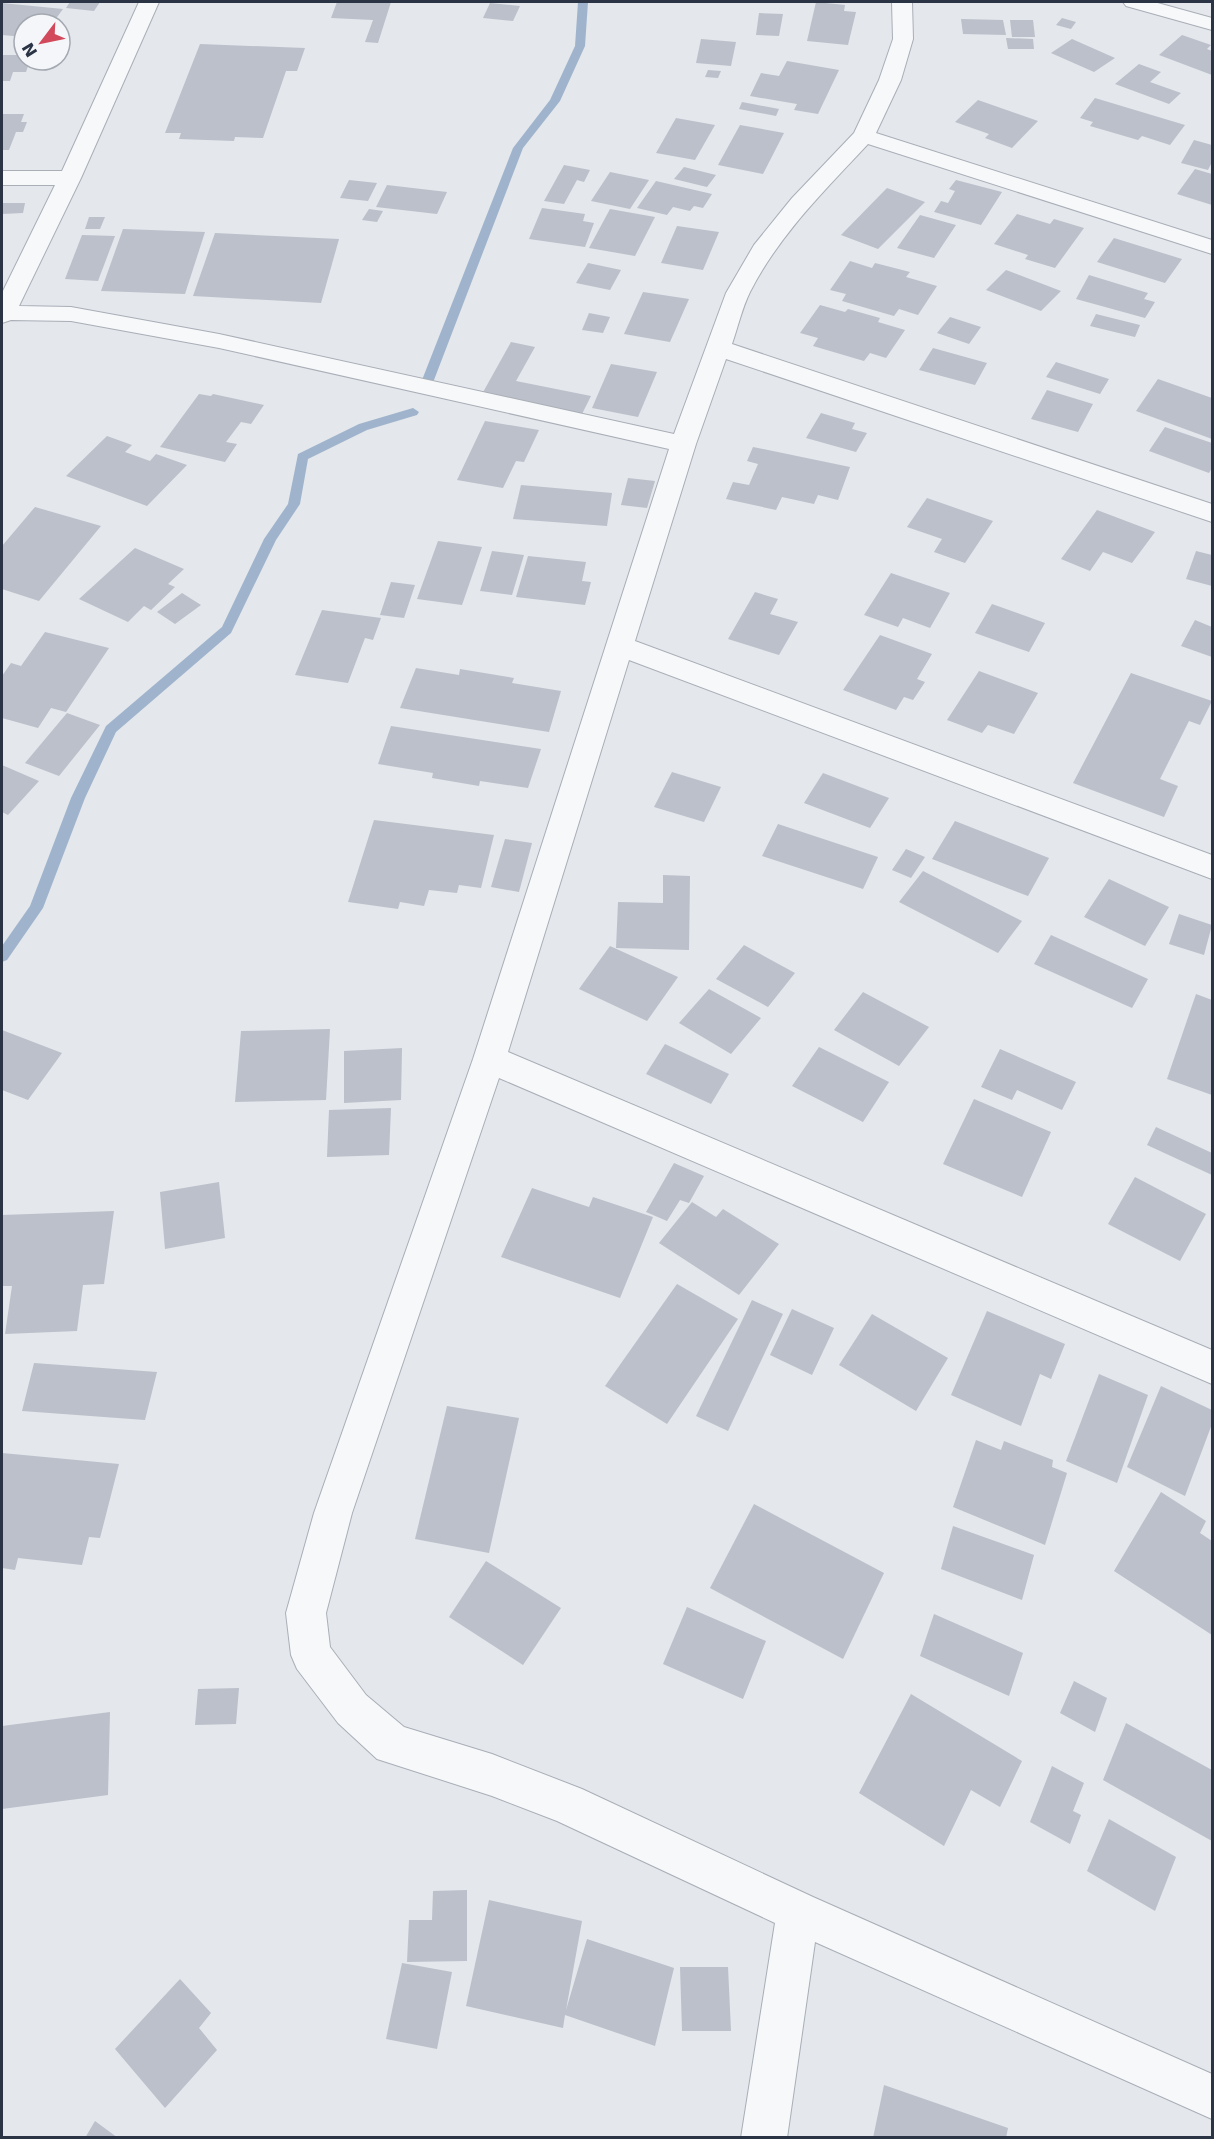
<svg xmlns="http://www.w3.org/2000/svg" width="1214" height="2139" font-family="'DejaVu Sans',sans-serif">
<rect width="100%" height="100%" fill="#e4e7ec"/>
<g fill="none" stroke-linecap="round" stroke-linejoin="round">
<!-- stream -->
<g fill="#9fb4cc" fill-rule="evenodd">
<path d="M578,2H588L585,46L560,101L523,148L434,380L428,383L424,382L422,380L513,148L550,100L575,46Z"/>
<path d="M413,408L419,412L417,415L367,430L308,459L300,504L276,540L231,633L116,732L85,798L43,908L7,960L2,962V946L30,906L71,798L106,726L222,627L264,539L288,504L298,454L359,424Z"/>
</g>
</g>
<!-- building -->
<g fill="#bbc0ca">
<path d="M70,2H100L94,11L66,8Z"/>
<path d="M337,2H391L378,43L365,42L373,20L331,18Z"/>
<path d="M816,2L845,5L844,11L856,12L848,45L807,41Z"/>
<path d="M2,3L63,9L52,24H24V37L2,35Z"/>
<path d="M490,3L520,6L513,21L483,18Z"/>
<path d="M759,13L783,14L779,36L756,35Z"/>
<path d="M1062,18L1076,22L1071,29L1056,25Z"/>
<path d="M961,19L1003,20L1006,35L963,34Z"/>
<path d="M1010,20H1033L1035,37H1012Z"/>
<path d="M1182,35L1211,45L1207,49L1212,51V75L1159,55Z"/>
<path d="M1006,38L1033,39L1034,49H1008Z"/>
<path d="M701,39L736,42L731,66L696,63Z"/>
<path d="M1072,39L1115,58L1094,72L1051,53Z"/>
<path d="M200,44L305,48L297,71H286L263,138L235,137L234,141L179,139L181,133H165Z"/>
<path d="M2,55H24V60H30L26,72H13L10,81H2Z"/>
<path d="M787,61L839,70L818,114L794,110L797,104L750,96L761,73L779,76Z"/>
<path d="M1139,64L1161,72L1150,82L1181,93L1169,104L1115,84Z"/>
<path d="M708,70L721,71L718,78L705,77Z"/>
<path d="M1095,98L1185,125L1170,145L1142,136L1138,140L1090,126L1093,122L1080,118Z"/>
<path d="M978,100L1038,121L1012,148L985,138L989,134L955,122Z"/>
<path d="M742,102L779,109L776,116L739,109Z"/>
<path d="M2,114H24L21,122H27L23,132H16L9,150H2Z"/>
<path d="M676,118L715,125L695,160L656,153Z"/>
<path d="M740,125L784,133L763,174L718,165Z"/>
<path d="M1194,140L1212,145V162L1208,170L1181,163Z"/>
<path d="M564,165L590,170L584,182L577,180L564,204L544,201Z"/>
<path d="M684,167L716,175L707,187L674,179Z"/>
<path d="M1195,169L1212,174V205L1177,194Z"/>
<path d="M610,172L649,180L630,209L591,201Z"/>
<path d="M349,180L377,183L368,201L340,198Z"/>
<path d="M956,180L1002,192L981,225L934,212L941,201L948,203L955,191L949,189Z"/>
<path d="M656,181L712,194L703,208L694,206L690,211L673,207L667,215L637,208Z"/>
<path d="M387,185L447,192L437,214L376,207Z"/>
<path d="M887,188L925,202L878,249L841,235Z"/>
<path d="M3,203H25L23,213L2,214Z"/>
<path d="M542,208L585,214L583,221L594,223L585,247L529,239Z"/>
<path d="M369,209L383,211L377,222L362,220Z"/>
<path d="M610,209L655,217L635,256L589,248Z"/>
<path d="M1017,214L1050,224L1054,219L1084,228L1055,268L1025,259L1028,255L994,244Z"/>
<path d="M920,215L956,225L934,258L897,248Z"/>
<path d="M89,217H105L100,229H85Z"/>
<path d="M677,226L719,232L703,270L661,263Z"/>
<path d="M123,229L205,232L185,294L101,291Z"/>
<path d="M215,233L339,239L321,303L193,296Z"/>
<path d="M82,235L115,236L98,281L65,279Z"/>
<path d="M1114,238L1182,259L1165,283L1097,262Z"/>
<path d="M850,261L872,268L875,263L910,272L906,277L937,286L918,315L899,309L894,316L842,301L846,294L830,290Z"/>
<path d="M588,263L621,270L610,290L576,283Z"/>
<path d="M1006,270L1061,291L1041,311L986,290Z"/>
<path d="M1089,275L1148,293L1144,299L1155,302L1145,318L1076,299Z"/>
<path d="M643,292L689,299L670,342L624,334Z"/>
<path d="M820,305L845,312L848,309L880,318L878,322L905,330L886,358L870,353L864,361L813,346L818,338L800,333Z"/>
<path d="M589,313L610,317L603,333L582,330Z"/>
<path d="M1096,314L1140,325L1135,337L1090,326Z"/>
<path d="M950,317L981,327L969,344L937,333Z"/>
<path d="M511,342L535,347L516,381L591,396L582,414L482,394Z"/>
<path d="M933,348L987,363L975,385L919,370Z"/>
<path d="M1056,362L1109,379L1100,394L1046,377Z"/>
<path d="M611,364L657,372L638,417L592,408Z"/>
<path d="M1158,379L1212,398V439L1136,411Z"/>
<path d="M1047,390L1093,404L1078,432L1031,419Z"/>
<path d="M199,394L211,396L213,394L264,405L251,424L241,422L226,442L237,444L225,462L160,447Z"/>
<path d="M821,413L855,423L852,429L867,433L856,452L806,438Z"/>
<path d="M485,421L539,430L524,462L516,461L503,488L457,480Z"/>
<path d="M1165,427L1212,443V468L1209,473L1149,451Z"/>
<path d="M107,436L132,445L125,452L150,461L156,454L187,465L147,506L66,476Z"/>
<path d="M753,447L850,467L838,500L818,495L814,504L782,497L776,510L726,499L733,482L749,485L758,464L747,461Z"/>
<path d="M628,478L655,481L647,508L621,505Z"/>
<path d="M521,485L612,493L607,526L513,519Z"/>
<path d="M927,498L993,521L965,563L934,552L942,539L907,527Z"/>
<path d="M35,507L101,526L39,601L2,589V546Z"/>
<path d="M1097,510L1155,532L1132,563L1103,552L1090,571L1061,559Z"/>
<path d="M438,541L482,547L462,605L417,599Z"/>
<path d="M135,548L184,569L168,584L175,587L151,610L144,606L128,622L79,599Z"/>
<path d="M492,551L524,555L512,595L480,591Z"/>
<path d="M1196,551L1212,555V586L1186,579Z"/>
<path d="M528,556L586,562L582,581L591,582L585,605L516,597Z"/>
<path d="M891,573L950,593L930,628L903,618L898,627L864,615Z"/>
<path d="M391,582L415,585L404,618L380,615Z"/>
<path d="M755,592L778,599L770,614L798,622L779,655L728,639Z"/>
<path d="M182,593L201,605L175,624L157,612Z"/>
<path d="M992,604L1045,623L1029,652L975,633Z"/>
<path d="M322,610L381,618L373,640L365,638L348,683L295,675Z"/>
<path d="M1195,620L1212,627V657L1181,646Z"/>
<path d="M45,632L109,648L66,712L51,708L38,728L2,718V676L11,663L21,666Z"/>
<path d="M880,635L932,654L917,679L925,682L913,700L904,697L896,710L843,690Z"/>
<path d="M416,668L459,675L460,669L514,678L512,683L561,691L549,732L400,708Z"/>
<path d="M979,671L1038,693L1014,734L988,725L982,733L947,720Z"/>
<path d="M1131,673L1212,701L1200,725L1189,721L1160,779L1178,786L1164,817L1073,783Z"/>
<path d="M67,713L100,725L59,776L25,763Z"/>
<path d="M391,726L541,749L528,788L480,781L479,786L432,778L433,773L378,764Z"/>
<path d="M2,765L39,781L8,815L2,812Z"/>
<path d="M672,772L721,787L704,822L654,807Z"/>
<path d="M823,773L889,798L870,828L804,803Z"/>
<path d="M374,820L494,835L481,888L459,885L457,893L429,890L424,906L400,902L398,909L348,902Z"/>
<path d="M955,821L1049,858L1028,896L932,859Z"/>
<path d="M778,824L878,857L863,889L762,856Z"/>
<path d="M505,839L532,843L519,892L491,887Z"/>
<path d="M906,849L925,857L911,878L892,870Z"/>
<path d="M923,871L1022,921L998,953L899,902Z"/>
<path d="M663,875L690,876L689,950L616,948L618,902L663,903Z"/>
<path d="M1109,879L1169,907L1145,946L1084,917Z"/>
<path d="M1179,914L1212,925L1204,955L1169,944Z"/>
<path d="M1051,935L1148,979L1132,1008L1034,964Z"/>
<path d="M744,945L795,973L768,1007L716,979Z"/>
<path d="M610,946L678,977L647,1021L579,989Z"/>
<path d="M709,989L761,1018L731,1054L679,1023Z"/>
<path d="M863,992L929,1027L899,1066L834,1030Z"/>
<path d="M1196,994L1212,1000V1095L1167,1079Z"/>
<path d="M330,1029L326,1100L235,1102L241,1031Z"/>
<path d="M2,1030L62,1053L28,1100L2,1090Z"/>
<path d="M665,1044L729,1074L711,1104L646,1074Z"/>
<path d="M819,1047L889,1082L863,1122L792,1086Z"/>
<path d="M402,1048L401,1100L344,1103V1051Z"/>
<path d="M1000,1049L1076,1082L1062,1110L1017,1090L1012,1100L981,1087Z"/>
<path d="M974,1099L1051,1132L1022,1197L943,1164Z"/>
<path d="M391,1108L389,1155L327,1157L329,1110Z"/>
<path d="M1156,1127L1212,1153V1175L1147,1145Z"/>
<path d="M674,1163L704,1176L689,1203L680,1200L667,1221L646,1212Z"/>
<path d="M1135,1177L1206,1214L1180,1261L1108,1224Z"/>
<path d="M219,1182L225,1238L165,1249L160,1192Z"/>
<path d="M532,1188L589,1207L593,1197L653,1217L620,1298L501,1257Z"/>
<path d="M692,1202L716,1217L723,1209L779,1244L739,1295L659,1243Z"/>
<path d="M114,1211L104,1284L83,1285L77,1331L5,1334L12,1286H2V1215Z"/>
<path d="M677,1284L738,1319L667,1424L605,1386Z"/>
<path d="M752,1300L783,1314L728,1431L696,1416Z"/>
<path d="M792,1309L834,1328L812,1375L770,1355Z"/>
<path d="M987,1311L1065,1344L1051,1379L1040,1374L1021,1426L951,1395Z"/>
<path d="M872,1314L948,1358L916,1411L839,1365Z"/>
<path d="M34,1363L157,1372L145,1420L22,1411Z"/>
<path d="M1099,1374L1148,1395L1117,1483L1066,1461Z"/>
<path d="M1161,1386L1212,1410V1424L1185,1496L1127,1467Z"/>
<path d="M447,1406L519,1418L489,1553L415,1539Z"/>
<path d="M976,1440L1001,1450L1004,1441L1053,1460L1052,1467L1067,1473L1045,1545L953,1507Z"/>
<path d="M2,1453L119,1464L100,1538L89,1537L82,1565L18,1558L15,1570L2,1568Z"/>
<path d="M1161,1492L1206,1521L1200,1533L1212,1541V1635L1114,1571Z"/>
<path d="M754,1504L884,1573L843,1659L710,1588Z"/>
<path d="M953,1526L1034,1555L1022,1600L941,1569Z"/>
<path d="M486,1561L561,1608L523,1665L449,1617Z"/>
<path d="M687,1607L766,1641L743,1699L663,1664Z"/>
<path d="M934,1614L1023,1653L1009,1696L920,1656Z"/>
<path d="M1074,1681L1107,1698L1095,1732L1060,1713Z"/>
<path d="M239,1688L236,1724L195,1725L198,1689Z"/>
<path d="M911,1694L1022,1761L1000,1807L971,1790L944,1846L859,1793Z"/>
<path d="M110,1712L108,1795L2,1809V1726Z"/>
<path d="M1126,1723L1212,1770V1841L1103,1780Z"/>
<path d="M1052,1766L1084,1783L1073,1811L1081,1815L1070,1844L1030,1822Z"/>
<path d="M1109,1819L1176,1857L1155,1911L1087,1871Z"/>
<path d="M467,1890V1961L407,1962L409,1920H432L433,1891Z"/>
<path d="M489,1900L582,1921L566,2010L587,1939L674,1968L655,2046L565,2015L563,2028L466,2006Z"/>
<path d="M402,1963L452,1972L437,2049L386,2039Z"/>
<path d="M680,1967H728L731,2031H682Z"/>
<path d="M180,1979L211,2013L199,2028L217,2050L165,2108L115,2049Z"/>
<path d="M884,2085L1008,2128L1006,2138H873Z"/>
<path d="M95,2121L118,2138H85Z"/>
</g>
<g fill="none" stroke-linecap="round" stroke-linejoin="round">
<!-- minor casing -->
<g stroke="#a9aeb7" stroke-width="2">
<g id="minor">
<path d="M139,2H159L81,178L19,306L71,307L219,334L674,434L726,293L754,245L792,198L854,133L879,80L893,39L892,2H912L913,39L901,80L876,133L1212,240V254L868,144C825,190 779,235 750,292C742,308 738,327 732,344L1212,504V522L726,359L696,444L635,641L1212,855V879L629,660L508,1052L1212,1350V1384L499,1078L352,1513L326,1613L330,1647L366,1695L404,1727L492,1754L582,1789L813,1897L1212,2074V2119L815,1942L787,2138H741L775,1923L557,1821L492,1796L377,1759L338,1723L297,1669L291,1655L286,1613L314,1513L473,1059L669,449L219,348L71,321L11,320L2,323V293L55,185H2V171H62Z"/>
<path d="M1123,2H1154L1212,18V30L1126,6Z"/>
</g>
</g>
<!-- minor -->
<use href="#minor" fill="#f7f8fa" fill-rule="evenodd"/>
</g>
<!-- border -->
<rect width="1214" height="2139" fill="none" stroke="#2b3445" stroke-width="6"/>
<!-- north arrow -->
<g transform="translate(42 42) rotate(238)"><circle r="28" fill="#f4f6f9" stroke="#a4a8b1" stroke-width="1.5"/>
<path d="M0-4.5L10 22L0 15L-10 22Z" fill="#d1495b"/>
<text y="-9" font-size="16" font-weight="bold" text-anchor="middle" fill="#2b3445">N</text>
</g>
</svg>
